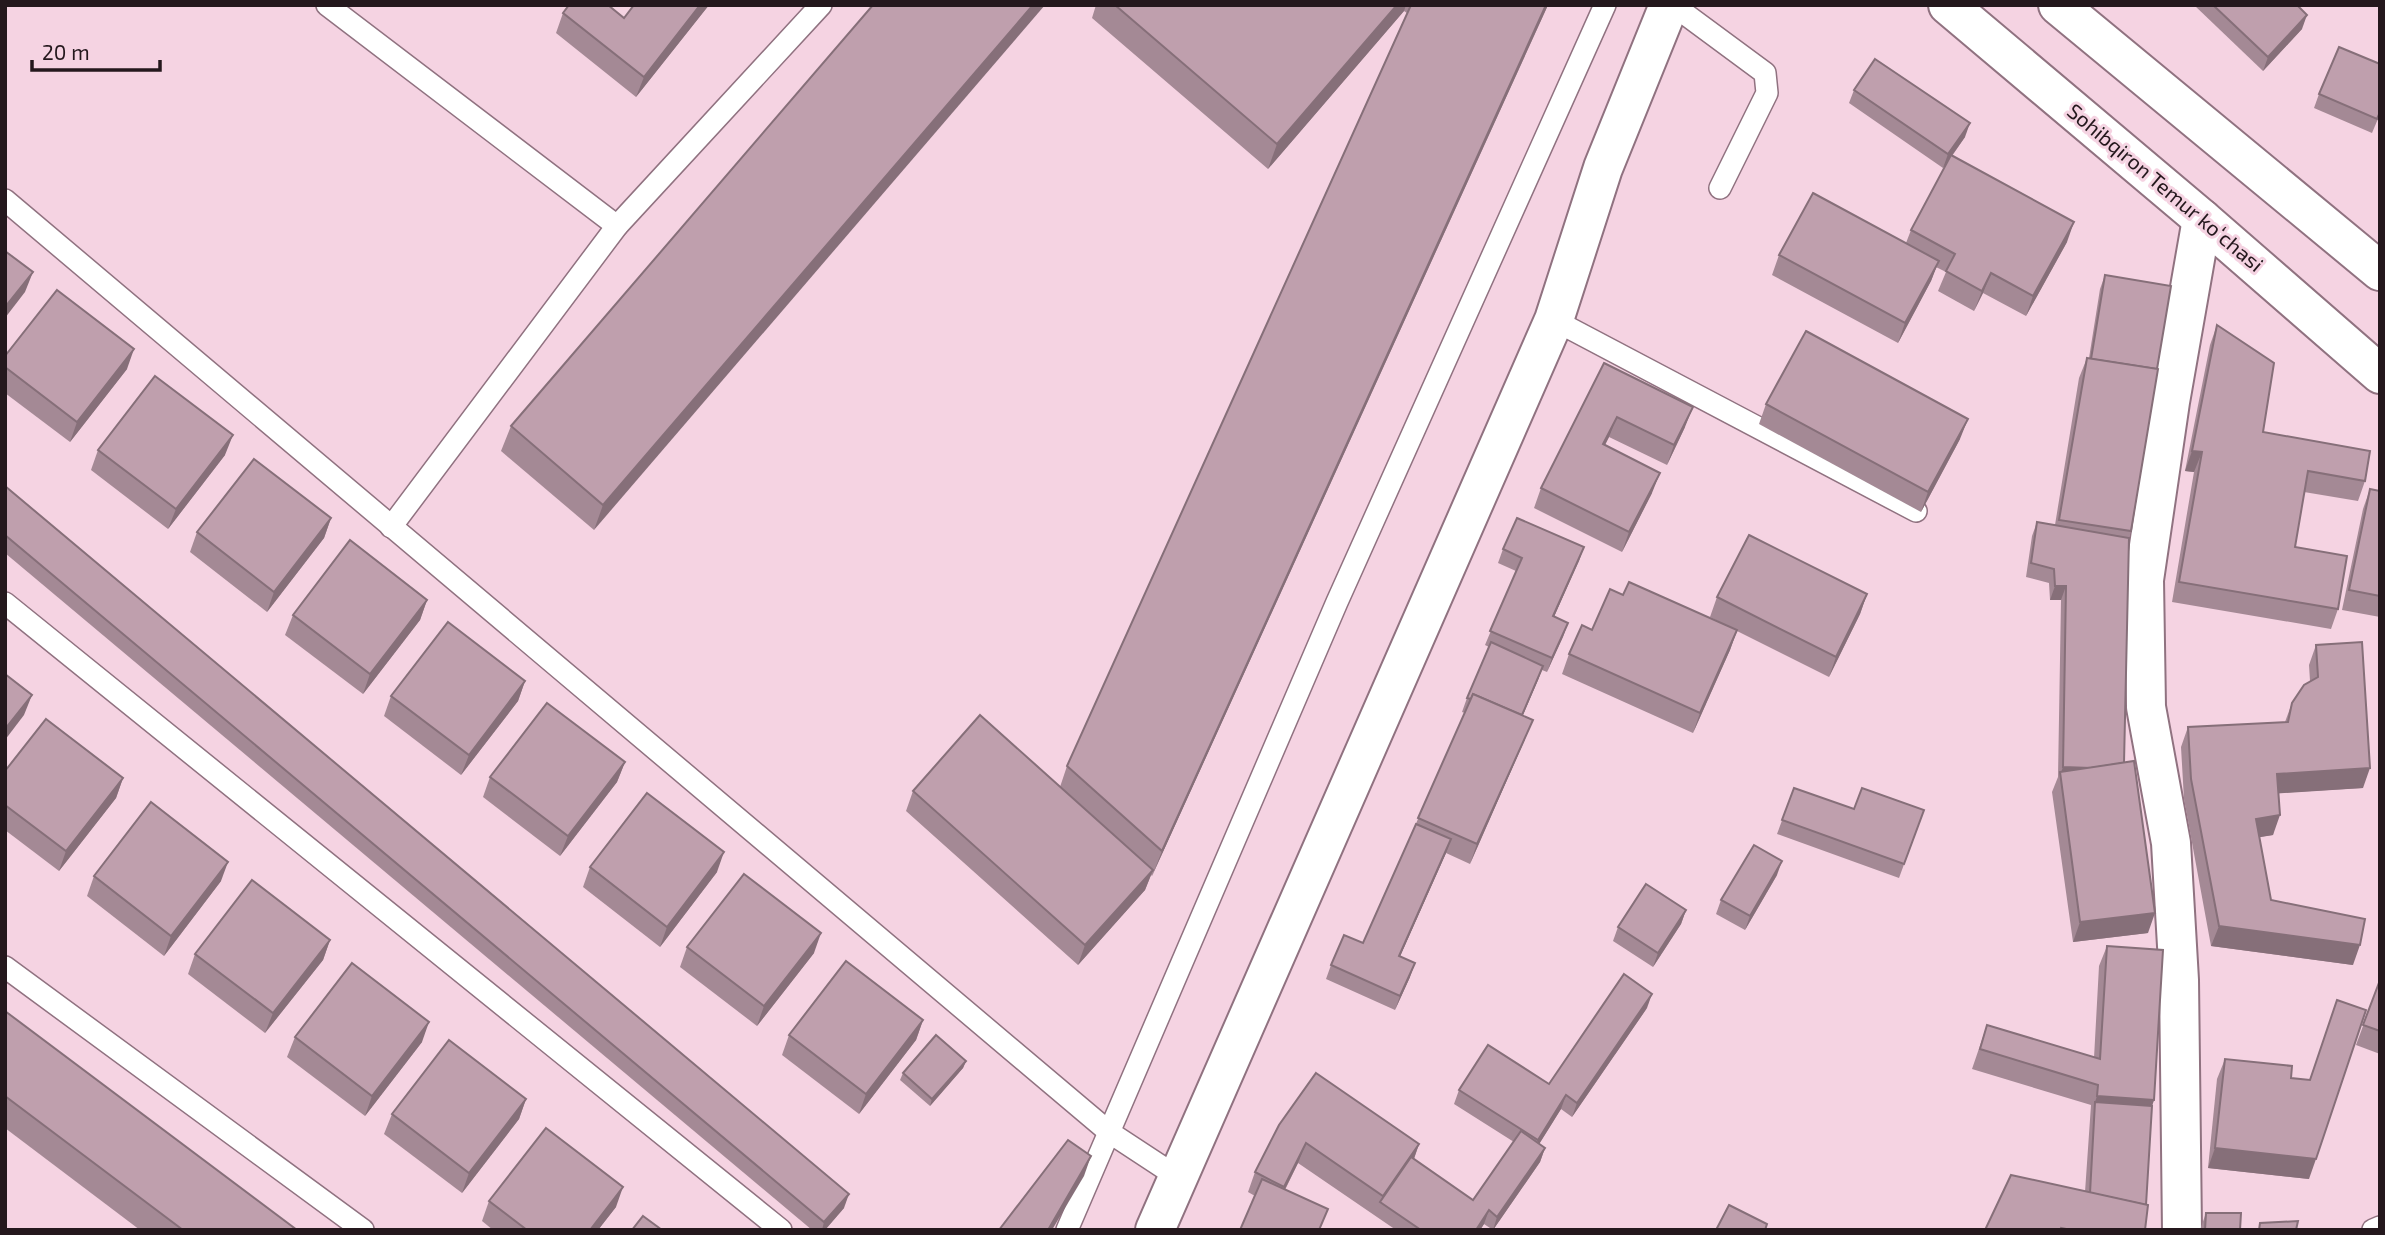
<svg xmlns="http://www.w3.org/2000/svg" width="2385" height="1235" font-family="'Exo 2',sans-serif">
<rect width="100%" height="100%" fill="#f5d3e2"/>
<g fill="none" stroke-linecap="round" stroke-linejoin="round">
<!-- lane casing -->
<g stroke="#907280" stroke-width="24">
<g id="lane">
<path d="M327,5L617,226"/>
<path d="M1673,5L1765,73L1767,93L1720,188"/>
<path d="M5,200L1109,1132L1179,1178"/>
<path d="M1554,320L1916,511"/>
<path d="M391,527L617,226L821,5"/>
<path d="M5,603L781,1230"/>
<path d="M5,967L363,1230"/>
<path d="M1067,1230L1337,602L1605,5"/>
<path d="M2373,1230L2380,1227"/>
</g>
</g>
<!-- street casing -->
<g stroke="#907280" stroke-width="42">
<g id="street">
<path d="M1155,1230L1554,320L1603,168L1669,5"/>
<path d="M2182,1230L2179,980L2171,843L2146,707L2144,580L2170,402L2202,219"/>
</g>
</g>
<!-- secondary casing -->
<g stroke="#907280" stroke-width="42">
<g id="secondary">
<path d="M1948,5L2202,219L2380,374"/>
<path d="M2058,5L2380,271"/>
</g>
</g>
<!-- lane -->
<use href="#lane" stroke="#fff" stroke-width="21"/>
<!-- street -->
<use href="#street" stroke="#fff" stroke-width="38"/>
<!-- secondary -->
<use href="#secondary" stroke="#fff" stroke-width="38"/>
</g>
<!-- wall -->
<g fill="#a48995">
<path d="M709,5L636,97L556,33L563,13L624,18Z"/>
<path d="M873,5L594,530L501,451L511,426Z"/>
<path d="M1096,5H1548L1152,876L1151,875L1145,890L1078,965L906,811L913,791L1060,787L1067,766L1407,13L1404,11L1268,169L1092,18Z"/>
<path d="M2194,5H2297L2302,29L2263,71Z"/>
<path d="M2380,64V114L2372,133L2314,108L2319,94Z"/>
<path d="M1854,90L1965,137L1952,156L2067,242L2026,316L1983,293L1974,311L1938,291L1946,272L1936,267L1931,281L1898,343L1772,275L1779,255L1906,243L1911,230L1948,161L1943,168L1849,103Z"/>
<path d="M2105,275L2131,531L2129,538L2124,763L2148,933L2073,942L2052,792L2058,777L2061,600H2050L2049,583L2026,577L2032,536L2037,522L2055,525L2079,378L2087,358H2089L2100,289Z"/>
<path d="M2217,325L2263,432L2365,481L2358,501L2304,492L2295,547L2338,609L2331,629L2172,602L2194,472L2185,471L2210,345Z"/>
<path d="M5,356L127,369L70,442L5,393Z"/>
<path d="M1604,363L1685,427L1667,465L1609,437L1605,445L1652,493L1622,552L1534,508L1541,488Z"/>
<path d="M1766,404L1960,439L1921,512L1759,424Z"/>
<path d="M98,450L225,455L168,529L91,470Z"/>
<path d="M5,486L844,1208L825,1230H812L5,553Z"/>
<path d="M2370,489L2380,491V617L2342,610L2363,509Z"/>
<path d="M331,518L324,538L267,612L190,552L197,532Z"/>
<path d="M1584,547L1554,617L1568,623L1547,672L1542,670L1523,715L1525,739L1470,864L1446,853L1400,956L1410,977L1395,1010L1326,979L1331,965L1363,943L1465,713L1462,712L1467,698L1489,647L1485,645L1516,571L1498,563L1503,549Z"/>
<path d="M1867,594L1860,614L1829,677L1737,631L1730,650L1693,733L1562,674L1569,654L1623,595L1731,628L1710,617L1717,597Z"/>
<path d="M427,600L420,620L363,694L285,635L293,615Z"/>
<path d="M2316,645L2363,788L2279,793L2273,835L2259,837L2271,900L2353,965L2211,946L2184,799L2181,747L2188,727L2285,722L2292,703L2310,681L2309,665Z"/>
<path d="M525,681L518,701L461,775L384,716L391,696Z"/>
<path d="M625,762L617,782L560,856L483,797L490,777Z"/>
<path d="M5,771L123,778L116,798L59,871L5,830Z"/>
<path d="M1794,788L1854,809L1924,810L1899,878L1777,834Z"/>
<path d="M590,867L717,872L660,947L583,887Z"/>
<path d="M1777,875L1745,930L1716,914L1721,900Z"/>
<path d="M94,876L221,881L164,956L87,896Z"/>
<path d="M1686,910L1681,924L1653,967L1613,941L1618,927Z"/>
<path d="M330,940L323,960L265,1033L188,974L195,954Z"/>
<path d="M2107,946L2154,1100L2152,1106L2146,1205L2145,1230H1985L2085,1192L2091,1105L1972,1069L1987,1025L2094,1058L2099,966Z"/>
<path d="M687,947L814,953L757,1026L680,967Z"/>
<path d="M2380,980V1054L2356,1045Z"/>
<path d="M1647,1008L1572,1117L1561,1109L1539,1144L1545,1148L1540,1162L1493,1230L1484,1224L1480,1230H1396L1298,1163L1285,1190L1255,1196L1248,1192L1255,1172L1279,1125L1419,1144L1414,1159L1473,1200L1514,1142L1454,1104L1459,1090L1549,1084Z"/>
<path d="M5,1011L297,1230H140L5,1128Z"/>
<path d="M923,1020L916,1040L859,1114L782,1055L789,1035Z"/>
<path d="M295,1037L422,1042L365,1116L287,1057Z"/>
<path d="M2225,1059L2291,1078L2309,1179L2208,1168L2217,1079Z"/>
<path d="M966,1061L963,1068L930,1106L900,1080L903,1073Z"/>
<path d="M526,1099L519,1119L462,1193L384,1134L392,1114Z"/>
<path d="M489,1201L616,1207L598,1230H493L482,1221Z"/>
<path d="M2206,1213L2240,1230H2200Z"/>
</g>
<!-- shaded-wall -->
<g fill="#866f79">
<path d="M700,5H709L636,97L644,77Z"/>
<path d="M1033,5H1045L594,530L603,505Z"/>
<path d="M1397,5H1406L1404,11L1268,169L1277,144Z"/>
<path d="M1546,5H1548L1152,876L1162,851Z"/>
<path d="M2307,15L2302,29L2263,71L2268,57Z"/>
<path d="M1970,123L1965,137L1943,168L1948,154Z"/>
<path d="M2074,222L2067,242L2026,316L2033,296Z"/>
<path d="M1939,261L1931,281L1898,343L1905,323Z"/>
<path d="M33,272L25,292L5,318V307Z"/>
<path d="M1991,273L1983,293L1974,311L1982,291Z"/>
<path d="M134,349L127,369L70,442L77,422Z"/>
<path d="M1693,407L1685,427L1667,465L1674,445Z"/>
<path d="M1617,417L1609,437L1595,464L1603,444Z"/>
<path d="M1968,419L1960,439L1921,512L1928,492Z"/>
<path d="M233,435L225,455L168,529L176,509Z"/>
<path d="M2192,451L2202,452L2194,472L2185,471Z"/>
<path d="M1660,473L1652,493L1622,552L1629,532Z"/>
<path d="M331,518L324,538L267,612L274,592Z"/>
<path d="M1584,547L1579,561L1548,630L1553,616Z"/>
<path d="M2055,586H2066L2061,600H2050Z"/>
<path d="M1867,594L1860,614L1829,677L1836,657Z"/>
<path d="M427,600L420,620L363,694L370,674Z"/>
<path d="M1568,623L1563,637L1547,672L1552,658Z"/>
<path d="M1737,630L1730,650L1693,733L1700,713Z"/>
<path d="M1543,666L1538,680L1514,735L1519,721Z"/>
<path d="M525,681L518,701L461,775L469,755Z"/>
<path d="M32,695L24,715L5,740V729Z"/>
<path d="M1533,720L1525,739L1470,864L1477,844Z"/>
<path d="M625,762L617,782L560,856L568,836Z"/>
<path d="M2063,767L2124,768L2060,775Z"/>
<path d="M2370,768L2363,788L2270,794L2277,774Z"/>
<path d="M123,778L116,798L59,871L66,851Z"/>
<path d="M2280,815L2273,835L2249,839L2256,819Z"/>
<path d="M1451,839L1446,853L1394,970L1399,956Z"/>
<path d="M724,852L717,872L660,947L667,927Z"/>
<path d="M1782,861L1777,875L1745,930L1750,916Z"/>
<path d="M228,862L221,881L164,956L171,936Z"/>
<path d="M1153,870L1145,890L1078,965L1085,945Z"/>
<path d="M1686,910L1681,924L1653,967L1658,953Z"/>
<path d="M2155,913L2148,933L2073,942L2080,922Z"/>
<path d="M2219,926L2360,945L2353,965L2211,946Z"/>
<path d="M821,933L814,953L757,1026L764,1006Z"/>
<path d="M330,940L323,960L265,1033L273,1013Z"/>
<path d="M1415,963L1410,977L1395,1010L1400,996Z"/>
<path d="M1652,994L1647,1008L1572,1117L1577,1103Z"/>
<path d="M923,1020L916,1040L859,1114L866,1094Z"/>
<path d="M429,1022L422,1042L365,1116L372,1096Z"/>
<path d="M966,1061L963,1068L930,1106L932,1099Z"/>
<path d="M1566,1095L1561,1109L1533,1154L1538,1140Z"/>
<path d="M2097,1096L2154,1100L2147,1120L2095,1102Z"/>
<path d="M526,1099L519,1119L462,1193L469,1173Z"/>
<path d="M1306,1143L1298,1163L1276,1207L1284,1187Z"/>
<path d="M1419,1144L1412,1164L1380,1202L1383,1196Z"/>
<path d="M1545,1148L1540,1162L1493,1230L1497,1217Z"/>
<path d="M2215,1148L2316,1159L2309,1179L2208,1168Z"/>
<path d="M1091,1156L1084,1176L1052,1230H1048Z"/>
<path d="M623,1187L616,1207L598,1230H590Z"/>
<path d="M849,1194L844,1208L825,1230H822L824,1222Z"/>
<path d="M1489,1210L1484,1224L1480,1230H1476Z"/>
</g>
<!-- building -->
<g fill="#bf9fad" stroke="#866f79" stroke-width="2">
<path d="M569,5H608L624,18L634,5H700L644,77L563,13Z"/>
<path d="M873,5H1033L603,505L511,426Z"/>
<path d="M1115,5H1397L1277,144Z"/>
<path d="M1411,5H1546L1162,851L1067,766Z"/>
<path d="M2213,5H2297L2307,15L2268,57Z"/>
<path d="M2339,47L2380,64V112L2377,119L2319,94Z"/>
<path d="M1875,59L1970,123L1948,154L1854,90Z"/>
<path d="M1951,155L2074,222L2033,296L1991,273L1982,291L1946,271L1955,254L1911,230Z"/>
<path d="M1813,193L1939,261L1905,323L1779,255Z"/>
<path d="M5,251L33,272L5,307Z"/>
<path d="M2105,275L2171,286L2157,369L2091,359Z"/>
<path d="M57,290L134,349L77,422L5,367V356Z"/>
<path d="M2217,325L2274,363L2263,432L2370,451L2365,481L2308,471L2295,547L2347,556L2338,609L2179,582L2202,452L2192,451Z"/>
<path d="M1806,331L1968,419L1928,492L1766,404Z"/>
<path d="M2087,358L2158,369L2131,531L2059,520Z"/>
<path d="M1604,363L1693,407L1674,445L1617,417L1603,444L1660,473L1629,532L1541,488Z"/>
<path d="M155,376L233,435L176,509L98,450Z"/>
<path d="M254,459L331,518L274,592L197,532Z"/>
<path d="M5,486L849,1194L824,1222L5,535Z"/>
<path d="M2370,489L2380,491V596L2349,590Z"/>
<path d="M1517,518L1584,547L1553,616L1568,623L1552,658L1490,631L1522,558L1503,549Z"/>
<path d="M2037,522L2129,538L2124,763L2091,768L2063,767L2066,586H2055L2054,569L2031,563Z"/>
<path d="M1749,535L1867,594L1836,657L1717,597Z"/>
<path d="M350,540L427,600L370,674L293,615Z"/>
<path d="M1629,582L1737,630L1700,713L1569,654L1582,625L1592,630L1610,589L1623,595Z"/>
<path d="M448,622L525,681L469,755L391,696Z"/>
<path d="M1491,642L1543,666L1522,715L1473,694L1471,699L1467,698Z"/>
<path d="M2362,642L2370,768L2277,774L2280,815L2256,819L2271,900L2365,919L2360,945L2219,926L2191,779L2188,727L2288,722L2292,703L2304,685L2318,677L2316,645Z"/>
<path d="M5,674L32,695L5,729Z"/>
<path d="M1473,694L1533,720L1477,844L1418,818Z"/>
<path d="M547,703L625,762L568,836L490,777Z"/>
<path d="M980,715L1153,870L1085,945L913,791Z"/>
<path d="M46,719L123,778L66,851L5,805V771Z"/>
<path d="M2134,761L2155,913L2080,922L2060,772Z"/>
<path d="M1794,788L1854,809L1862,788L1924,810L1904,864L1782,820Z"/>
<path d="M647,793L724,852L667,927L590,867Z"/>
<path d="M151,802L228,862L171,936L94,876Z"/>
<path d="M1416,824L1451,839L1399,956L1415,963L1400,996L1331,965L1344,935L1363,943Z"/>
<path d="M1754,845L1782,861L1750,916L1721,900Z"/>
<path d="M744,874L821,933L764,1006L687,947Z"/>
<path d="M252,880L330,940L273,1013L195,954Z"/>
<path d="M1646,884L1686,910L1658,953L1618,927Z"/>
<path d="M2107,946L2163,950L2154,1100L2097,1096L2098,1085L1980,1049L1987,1025L2100,1059Z"/>
<path d="M846,961L923,1020L866,1094L789,1035Z"/>
<path d="M352,963L429,1022L372,1096L295,1037Z"/>
<path d="M1624,974L1652,994L1577,1103L1566,1095L1538,1140L1459,1090L1488,1045L1549,1084Z"/>
<path d="M2380,980V1031L2363,1025Z"/>
<path d="M2337,1000L2366,1010L2316,1159L2215,1148L2225,1059L2292,1066L2291,1078L2310,1080Z"/>
<path d="M5,1011L297,1230H183L5,1096Z"/>
<path d="M936,1035L966,1061L932,1099L903,1073Z"/>
<path d="M449,1040L526,1099L469,1173L392,1114Z"/>
<path d="M1316,1073L1419,1144L1383,1196L1306,1143L1284,1187L1255,1172L1279,1125Z"/>
<path d="M2095,1102L2152,1106L2146,1205L2090,1193Z"/>
<path d="M546,1128L623,1187L590,1230H527L489,1201Z"/>
<path d="M1521,1131L1545,1148L1497,1217L1489,1210L1476,1230H1421L1380,1202L1411,1157L1473,1200Z"/>
<path d="M1068,1140L1091,1156L1048,1230H999Z"/>
<path d="M2011,1175L2148,1205L2145,1230H2071L2061,1228L2060,1230H1985Z"/>
<path d="M1262,1179L1328,1209L1319,1230H1240Z"/>
<path d="M1729,1205L1767,1224L1765,1230H1716Z"/>
<path d="M2206,1213H2241L2240,1230H2205Z"/>
<path d="M643,1216L662,1230H632Z"/>
<path d="M2298,1221L2296,1230H2259L2260,1223Z"/>
</g>
<g text-anchor="middle" stroke-width="6" stroke-linejoin="round" paint-order="stroke">
<!-- street labels -->
<g font-size="21" fill="#24181d" stroke="#f5d3e2">
<text transform="translate(2165 188) rotate(40)" y="7">Sohibqiron Temur koʻchasi</text>
</g>
</g>
<!-- border -->
<rect width="2385" height="1235" fill="none" stroke="#24181d" stroke-width="14"/>
<!-- scale -->
<path d="M32 60v10h128v-10" fill="none" stroke="#24181d" stroke-width="3.5"/>
<text x="42" y="60" font-size="21" fill="#24181d" stroke="#f5d3e2" stroke-width="5" paint-order="stroke">20 m</text>
</svg>
